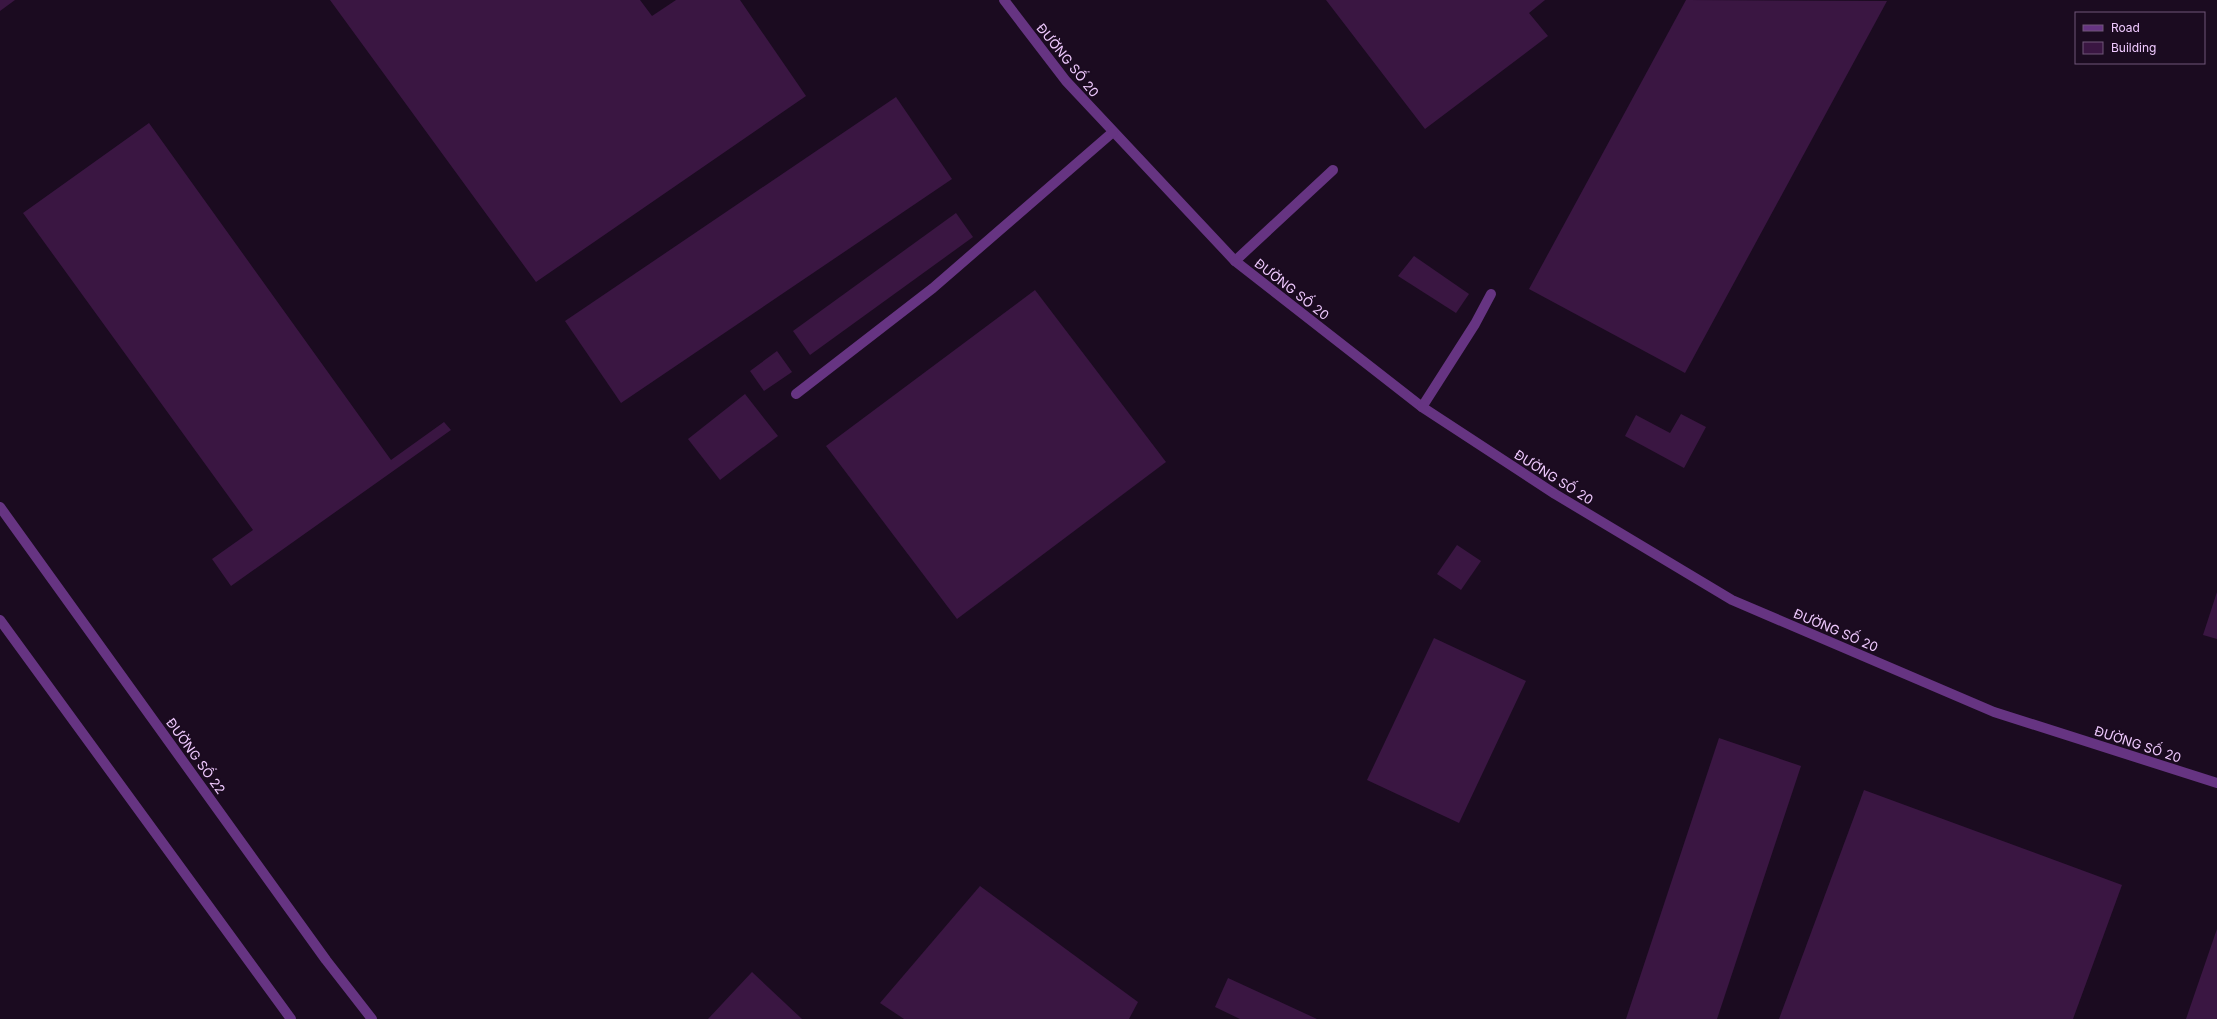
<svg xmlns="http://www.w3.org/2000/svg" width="2217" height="1019" font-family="Inter,sans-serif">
<rect width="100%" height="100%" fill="#1b0b20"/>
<!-- building -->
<g fill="#3a1642">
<path d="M0,0H15L0,11Z"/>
<path d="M330,0H640L652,16L676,0H740L806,96L536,282Z"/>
<path d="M1326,0H1545L1529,13L1548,36L1425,129Z"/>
<path d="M1686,0L1887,1L1685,373L1529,289Z"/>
<path d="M896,97L952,179L621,403L565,321Z"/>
<path d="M149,123L391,460L444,422L451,430L231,586L212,559L253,530L23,213Z"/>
<path d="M956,213L973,237L810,355L793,331Z"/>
<path d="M1414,256L1469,294L1456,313L1398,276Z"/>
<path d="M1035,290L1166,462L957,619L826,446Z"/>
<path d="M777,351L792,372L764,391L750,371Z"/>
<path d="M745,394L778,436L720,480L688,439Z"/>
<path d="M1681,414L1706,427L1684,468L1625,436L1636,415L1670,433Z"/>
<path d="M1457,545L1481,561L1461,590L1437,574Z"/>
<path d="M2217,592V639L2203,635Z"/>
<path d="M1434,638L1526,681L1459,823L1367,780Z"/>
<path d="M1719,738L1801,766L1717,1019H1626Z"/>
<path d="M1864,790L2122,885L2073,1019H1779Z"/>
<path d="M980,886L1138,1002L1129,1019H904L880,1003Z"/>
<path d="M2217,929V1019H2186Z"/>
<path d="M752,972L802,1019H708Z"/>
<path d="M1228,978L1317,1019H1240L1215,1007Z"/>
</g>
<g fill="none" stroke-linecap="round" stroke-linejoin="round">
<!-- minor -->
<g stroke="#663482" stroke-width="10">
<path d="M1004,0L1066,81L1235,261L1422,407L1555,494L1732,600L1994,712L2217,783"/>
<path d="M1235,261L1333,170"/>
<path d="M796,394L933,288L1113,132"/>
<path d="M1422,407L1475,324L1491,294"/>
<path d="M0,507L326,960L372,1019"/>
<path d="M0,620L291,1019"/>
</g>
</g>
<g text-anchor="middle" stroke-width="3.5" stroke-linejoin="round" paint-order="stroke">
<!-- street labels -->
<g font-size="13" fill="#f0caff" stroke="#1b0b20">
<text transform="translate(1068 60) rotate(51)" y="5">ĐƯỜNG SỐ 20</text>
<text transform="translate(1292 289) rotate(38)" y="5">ĐƯỜNG SỐ 20</text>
<text transform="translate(1554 477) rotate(32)" y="5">ĐƯỜNG SỐ 20</text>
<text transform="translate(1836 630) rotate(23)" y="5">ĐƯỜNG SỐ 20</text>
<text transform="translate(2138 744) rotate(18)" y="5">ĐƯỜNG SỐ 20</text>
<text transform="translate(196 756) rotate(54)" y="5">ĐƯỜNG SỐ 22</text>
</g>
</g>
<!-- legend -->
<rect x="2075" y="12" width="130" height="52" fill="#1b0b20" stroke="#705779"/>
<rect x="2083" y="25" width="20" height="6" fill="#663482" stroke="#705779"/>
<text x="2111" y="32" font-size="12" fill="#f0caff">Road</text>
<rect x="2083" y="42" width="20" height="12" fill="#3a1642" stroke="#705779"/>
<text x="2111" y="52" font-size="12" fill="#f0caff">Building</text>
</svg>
